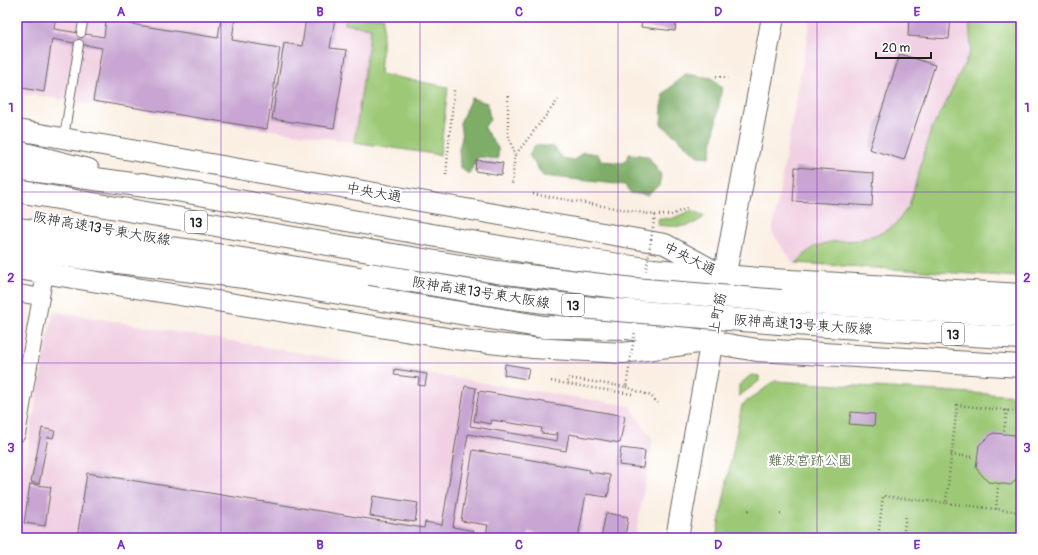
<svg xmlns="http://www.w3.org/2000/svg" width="1038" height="555" font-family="Pangolin,'Klee One',sans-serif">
<rect width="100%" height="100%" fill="#fff"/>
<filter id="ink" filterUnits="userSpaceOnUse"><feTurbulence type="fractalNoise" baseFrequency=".025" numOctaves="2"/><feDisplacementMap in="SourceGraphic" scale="8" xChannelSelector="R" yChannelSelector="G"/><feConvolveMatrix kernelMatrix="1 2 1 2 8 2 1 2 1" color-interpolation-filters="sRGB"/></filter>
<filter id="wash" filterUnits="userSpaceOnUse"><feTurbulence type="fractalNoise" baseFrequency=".012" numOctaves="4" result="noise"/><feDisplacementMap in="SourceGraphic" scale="16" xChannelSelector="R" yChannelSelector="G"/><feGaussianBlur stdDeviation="0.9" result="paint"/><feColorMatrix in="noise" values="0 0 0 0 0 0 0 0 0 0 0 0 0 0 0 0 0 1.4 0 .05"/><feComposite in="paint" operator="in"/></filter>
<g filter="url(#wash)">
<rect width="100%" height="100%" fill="#faefe2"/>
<!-- built -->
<g fill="#f1d0e3">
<path d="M17,17H346V24L371,27L354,142L17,93Z"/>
<path d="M811,17H969L971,50L945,105L931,130L909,206L895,225L881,233L859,240L830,242L813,247L796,263H793L772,232Z"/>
<path d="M53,311L395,369L630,406L653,440L635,538H17V503Z"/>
</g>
<!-- green -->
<g fill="#9dc977" stroke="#5c724a">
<path d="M346,17H384L380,74L448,87L440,155L354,142L371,28L345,24Z"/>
<path d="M969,17H1021V277L796,263L813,247L830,242L859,240L881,233L895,225L909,206L931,130L945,105L971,50Z"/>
<path d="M692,210L705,216C691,229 675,227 657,225L659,218L671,219Z"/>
<path d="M751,375L759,376V381L739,396V385Z"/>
<path d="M775,381L1021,396V538H716L742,405Z"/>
</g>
<!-- forest -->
<g fill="#7ead68" stroke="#4d6442">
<path d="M685,74L712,78L722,87L710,157L698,156L661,124L663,94Z"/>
<path d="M471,98L487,103L490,119L484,128L498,148V159L478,157L469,174L460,168L459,149L462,138L460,123Z"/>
<path d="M535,145L554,147L562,158L574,160L583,152L597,154L602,161L624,163L629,154L648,156L661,175L659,186L648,195L630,193L625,185L543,176L529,155Z"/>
</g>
<g id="blocks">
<!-- building -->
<g fill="#c8a5d2">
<path d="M17,17H56L54,29L104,37L106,20L218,38L221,17H235L232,40L280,48L267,129L93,101L102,48L52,39L44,92L17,87Z"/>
<path d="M306,17L335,18L330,48L347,50L334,128L272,119L284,43L302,46Z"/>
<path d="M643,17H677L675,31L641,27Z"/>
<path d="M909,17H951L949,39L908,36Z"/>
<path d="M900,54L935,65L904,160L869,149Z"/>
<path d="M476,160L503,163L501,175L475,171Z"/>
<path d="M795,167L874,173L872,206L793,201Z"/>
<path d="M505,364L529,368L527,379L504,375Z"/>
<path d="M395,369L427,374L425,386L418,385L419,378L394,375Z"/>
<path d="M465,386L476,388L470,426L557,441L558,433L556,432V435L541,433L542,428L492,420L491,424L474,421L479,391L625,416L620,443L569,434L566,451L468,434L453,527L474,531L473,538H77L87,473L424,528L425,522L442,525Z"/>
<path d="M851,412L875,414L874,426L849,424Z"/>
<path d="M42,428L55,431L53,438L48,437L39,484L31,482Z"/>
<path d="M993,433L1015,435L1021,443V474L1011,485L988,482L976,468L979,445Z"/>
<path d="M621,448L645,451L643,468L619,465Z"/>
<path d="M473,450L590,470L589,472L610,475L609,491L607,497L586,494L578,538H562L529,532L528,538H485L488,525L461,521Z"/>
<path d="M30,484L51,487L45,526L24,523Z"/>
<path d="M373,496L418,503L415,522L370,516Z"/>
<path d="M606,513L628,517L625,538H601Z"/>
</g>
</g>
</g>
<g filter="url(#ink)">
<use href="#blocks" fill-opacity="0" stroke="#6a6661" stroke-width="1"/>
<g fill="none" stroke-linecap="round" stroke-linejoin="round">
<!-- service casing -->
<g stroke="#6a6661" stroke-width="10">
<g id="service">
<path d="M81,33L84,17"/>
<path d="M64,137L79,44"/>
</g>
</g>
<!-- minor casing -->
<g stroke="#6a6661" stroke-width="18">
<g id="minor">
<path d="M17,293L41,297L45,273"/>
<path d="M17,434L41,297"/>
</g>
</g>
<!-- tertiary casing -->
<g stroke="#6a6661" stroke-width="22">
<g id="tertiary">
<path d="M17,130L665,244L724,276"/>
<path d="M17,269L454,339L533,348L623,353L698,343"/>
</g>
</g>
<!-- primary casing -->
<g stroke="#6a6661" stroke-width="24">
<g id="primary">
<path d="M17,152L88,170"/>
<path d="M142,184L523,251L653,270L773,280L1021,295"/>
<path d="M17,250L244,277L544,327L627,328L757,350L1021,366"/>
<path d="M722,289L773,17"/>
<path d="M677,538L714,328"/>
</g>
</g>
<!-- motorway casing -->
<g stroke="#6a6661" stroke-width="24">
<g id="motorway">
<path d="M17,168L160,188"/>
<path d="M17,191L375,252"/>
<path d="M17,229L193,251L389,283"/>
<path d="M781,301L1021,316"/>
<path d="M565,312L627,328"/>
<path d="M779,323L1021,338"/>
</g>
</g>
<!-- path -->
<g stroke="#6a6661" stroke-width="2.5" stroke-dasharray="1 3" stroke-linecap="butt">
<path d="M716,76L728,78"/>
<path d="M508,96V134L515,154L512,185"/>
<path d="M516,154L558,100"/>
<path d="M446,175L454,90"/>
<path d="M655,215H671L687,208"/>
<path d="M551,381L567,384"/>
<path d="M626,387L651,396L658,403"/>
<path d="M1021,412L957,405L946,503L1021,512"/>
<path d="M1004,431L1007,410"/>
<path d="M951,455L974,457"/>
<path d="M996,509L998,485"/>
<path d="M748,510L752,511"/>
<path d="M780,514H784"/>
<path d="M878,538L883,496L946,503"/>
<path d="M903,538L906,514"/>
</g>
<!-- service -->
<use href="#service" stroke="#fff" stroke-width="8"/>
<!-- minor -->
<use href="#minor" stroke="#fff" stroke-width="16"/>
<!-- tertiary -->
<use href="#tertiary" stroke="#fff" stroke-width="20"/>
<!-- primary -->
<use href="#primary" stroke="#fff" stroke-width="22"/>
<!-- motorway -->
<use href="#motorway" stroke="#fff" stroke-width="22"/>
<!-- motorway-bridge casing -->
<g stroke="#6a6661" stroke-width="24" stroke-linecap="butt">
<g id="motorway-bridge">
<path d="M375,252L497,272L633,289L781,301"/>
<path d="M370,274L506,297L592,308L779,323"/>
</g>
</g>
<!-- path-bridge -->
<g stroke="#6a6661" stroke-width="2.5" stroke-dasharray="1 3" stroke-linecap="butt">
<path d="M533,194L655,215L646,271"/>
<path d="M632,394L567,384L568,378L626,387L635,331"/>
</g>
<!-- motorway-bridge -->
<use href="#motorway-bridge" stroke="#fff" stroke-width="22"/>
</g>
</g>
<!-- grid -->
<path fill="none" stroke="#7b2cbf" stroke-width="1" stroke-opacity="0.55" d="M221,17V538M420,17V538M618,17V538M817,17V538M17,192H1021M17,363H1021"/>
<g text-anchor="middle" stroke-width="4" stroke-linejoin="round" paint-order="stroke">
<!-- shield labels -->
<g fill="#fff" stroke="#606060" stroke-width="1">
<rect x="185" y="211" width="22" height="22" rx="3"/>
<rect x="562" y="294" width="22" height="22" rx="3"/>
<rect x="942" y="323" width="22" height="22" rx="3"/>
</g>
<g font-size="13" font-weight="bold" fill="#1c1c1c">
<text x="196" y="227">13</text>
<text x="573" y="310">13</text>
<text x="953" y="339">13</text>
</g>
<!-- street labels -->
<g font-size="14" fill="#1c1c1c" stroke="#fff">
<text transform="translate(374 192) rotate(10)" y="5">中央大通</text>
<text transform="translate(102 228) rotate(10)" y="5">阪神高速13号東大阪線</text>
<text transform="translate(690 258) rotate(27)" y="5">中央大通</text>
<text transform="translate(481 292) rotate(9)" y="5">阪神高速13号東大阪線</text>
<text transform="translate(717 313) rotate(-79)" y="5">上町筋</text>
<text transform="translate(803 324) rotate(4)" y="5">阪神高速13号東大阪線</text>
</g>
<!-- park labels -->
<g font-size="14" fill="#506140" stroke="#fff">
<text x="810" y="465">難波宮跡公園</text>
</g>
</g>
<!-- margin -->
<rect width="1038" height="555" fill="none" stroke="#fff" stroke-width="44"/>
<!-- scale -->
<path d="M876 52v6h55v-6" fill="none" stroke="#1c1c1c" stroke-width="2"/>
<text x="882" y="52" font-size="12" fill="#1c1c1c" stroke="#ffffff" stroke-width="3" paint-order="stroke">20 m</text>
<rect x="22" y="22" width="994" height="511" fill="none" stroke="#7b2cbf" stroke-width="1.5"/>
<g font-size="13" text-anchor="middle" font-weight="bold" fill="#7b2cbf">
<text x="121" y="16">A</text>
<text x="320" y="16">B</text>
<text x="519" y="16">C</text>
<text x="718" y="16">D</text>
<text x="917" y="16">E</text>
<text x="11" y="112">1</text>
<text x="1027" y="112">1</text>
<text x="11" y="282">2</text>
<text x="1027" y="282">2</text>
<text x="11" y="452">3</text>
<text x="1027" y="452">3</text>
<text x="121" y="549">A</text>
<text x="320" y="549">B</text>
<text x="519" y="549">C</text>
<text x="718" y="549">D</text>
<text x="917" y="549">E</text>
</g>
</svg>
